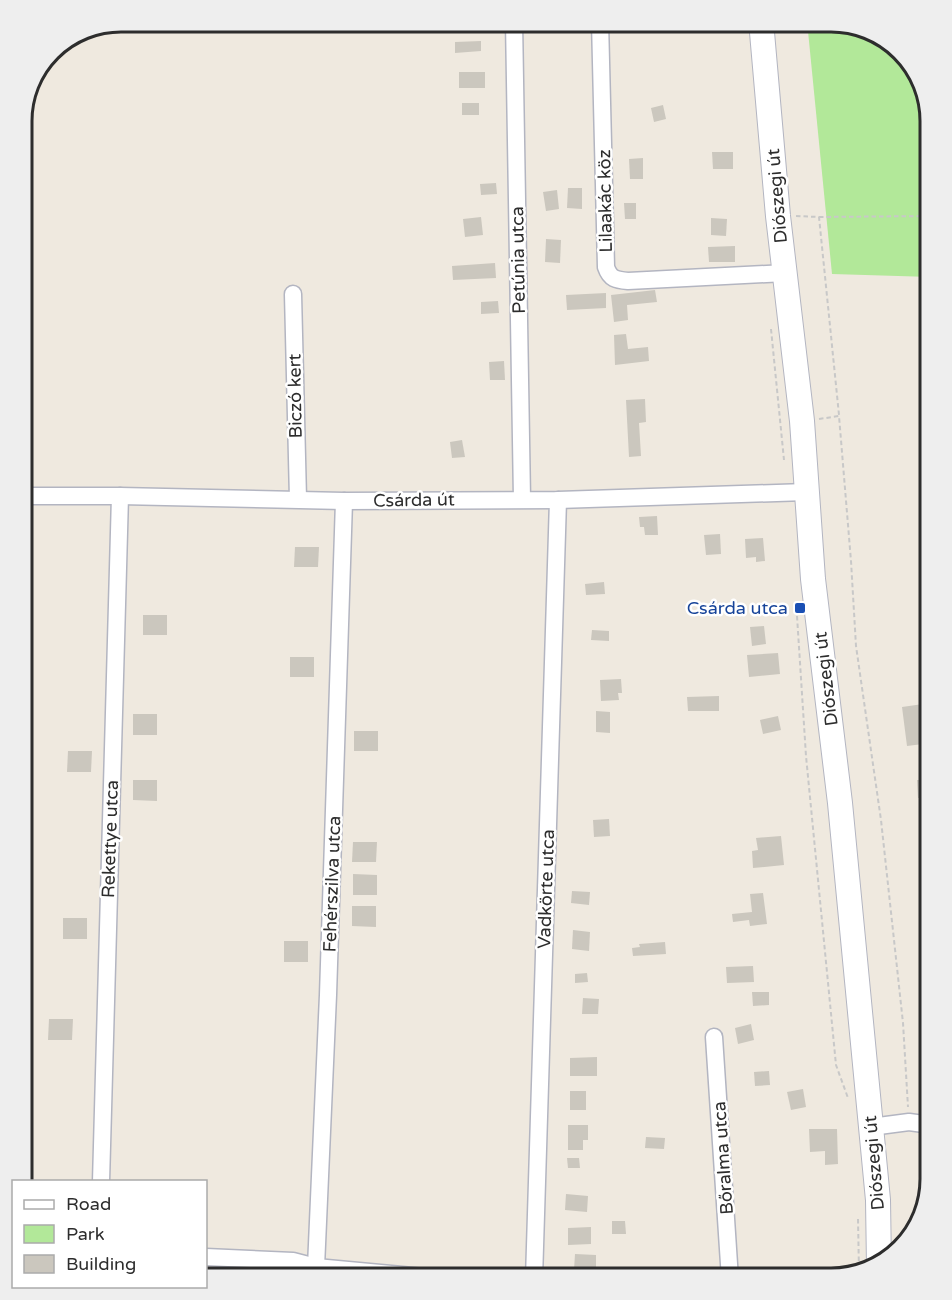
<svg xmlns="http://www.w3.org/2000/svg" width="952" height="1300" font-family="'Varela Round',sans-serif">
<rect width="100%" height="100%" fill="#efe9df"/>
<!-- green -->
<path fill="#b2e899" d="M807,21H838L882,34L918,70L931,120V277L832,274Z"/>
<!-- building -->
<g fill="#cbc7be">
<rect x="477" y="21" width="21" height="3"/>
<path d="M481,41V51L455,53V42Z"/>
<rect x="459" y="72" width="26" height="16"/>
<rect x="462" y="103" width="17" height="12"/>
<path d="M663,105L666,119L654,122L651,108Z"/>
<path d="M712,152H733V169H713Z"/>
<path d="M643,158V179H630L629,159Z"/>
<path d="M496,183L497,194L481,195L480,184Z"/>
<path d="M568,188H582V209L567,208Z"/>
<path d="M557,190L559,209L546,211L543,192Z"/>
<path d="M624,203H636V219H625Z"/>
<path d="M481,217L483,235L465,237L463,219Z"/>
<path d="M711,218L727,219L726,236L711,235Z"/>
<path d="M546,239L561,240L560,263L545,262Z"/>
<path d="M735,246V262H709L708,247Z"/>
<path d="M495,263L496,278L453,280L452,266Z"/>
<path d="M655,290L657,302L627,305L628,320L614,322L611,295Z"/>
<path d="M606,293V308L567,310L566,295Z"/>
<path d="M498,301L499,313L481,314V302Z"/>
<path d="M626,334L628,349L648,347L649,361L615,365L614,335Z"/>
<path d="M504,361L505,380H490L489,362Z"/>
<path d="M645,399L646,422L639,423L641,456L629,457L626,400Z"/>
<path d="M462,440L465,457L452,458L450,442Z"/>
<path d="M657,516L658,535H645L644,527H640L639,517Z"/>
<path d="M720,534L721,554L706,555L704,535Z"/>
<path d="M763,538L765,561L756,562V557L746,558L745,539Z"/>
<path d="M295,547H319L318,567H294Z"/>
<path d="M604,582L605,594L586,595L585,584Z"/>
<rect x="143" y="615" width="24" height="20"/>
<path d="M764,626L766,644L752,646L750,627Z"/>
<path d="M592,630L609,631V641L591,640Z"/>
<path d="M778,653L780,674L749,677L747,655Z"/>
<rect x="290" y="657" width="24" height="20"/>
<path d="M621,679L622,693H618L619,700L601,701L600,680Z"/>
<path d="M719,696V711H688L687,697Z"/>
<path d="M930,703L931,738L922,739L923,744L907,746L902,707Z"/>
<path d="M596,711L610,712V733L596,732Z"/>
<rect x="133" y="714" width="24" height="21"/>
<path d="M778,716L781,730L763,734L760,720Z"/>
<rect x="354" y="731" width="24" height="20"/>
<path d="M68,751H92L91,772H67Z"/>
<path d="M133,780H157V801L133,800Z"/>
<path d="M917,780H931V797L918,798Z"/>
<path d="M609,819L610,836L594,837L593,820Z"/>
<path d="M781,836L784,865L753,868L752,851L758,850L756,838Z"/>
<path d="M353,842H377L376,862H352Z"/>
<path d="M353,874L377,875V895H353Z"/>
<path d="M572,891L590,892L589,905L571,903Z"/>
<path d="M763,893L767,924L750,926L749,920L733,922L732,914L752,912L750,894Z"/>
<path d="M352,906H376V927L352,926Z"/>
<rect x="63" y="918" width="24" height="21"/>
<path d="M573,930L590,932L589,951L572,949Z"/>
<rect x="284" y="941" width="24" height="21"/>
<path d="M665,942L666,954L633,956L632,948L640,947L639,944Z"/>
<path d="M753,966L754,982L727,983L726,967Z"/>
<path d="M587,973L588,982L575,983V974Z"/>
<path d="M752,992H769V1005L753,1006Z"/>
<path d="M583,998L599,999L598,1014H582Z"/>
<path d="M49,1019H73L72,1040H48Z"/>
<path d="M751,1024L754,1040L738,1044L735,1028Z"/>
<path d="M597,1057V1076H570V1058Z"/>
<path d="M769,1071L770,1085L755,1086L754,1072Z"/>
<path d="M803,1089L806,1107L791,1110L787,1092Z"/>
<rect x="570" y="1091" width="16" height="19"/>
<path d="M568,1125H588V1140H583V1150H568Z"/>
<path d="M809,1129H837L838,1164L825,1165V1151L810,1152Z"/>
<path d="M646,1137L665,1138L664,1149L645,1148Z"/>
<path d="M567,1158H579L580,1168H568Z"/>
<path d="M566,1194L588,1196L587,1212L565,1210Z"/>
<path d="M612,1221H625L626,1234H612Z"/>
<path d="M591,1227V1244L568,1245V1228Z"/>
<path d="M575,1254L596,1255V1270H574Z"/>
</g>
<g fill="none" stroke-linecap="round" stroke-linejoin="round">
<!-- street casing -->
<g stroke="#b3b5c1" stroke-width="19">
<g id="street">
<path d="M514,21L522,499"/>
<path d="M600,21L606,267C610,279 616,280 628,281L785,273"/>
<path d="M293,294L298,499"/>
<path d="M21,496H120L344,501L558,500L806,492"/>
<path d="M714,1037L730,1279"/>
<path d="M871,1127L909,1122L931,1125"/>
<path d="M101,1182L120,496"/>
<path d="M206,1257L293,1261L316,1267L445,1279"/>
<path d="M316,1267L328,995L344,501"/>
<path d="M534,1279L558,500"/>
</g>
</g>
<!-- secondary casing -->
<g stroke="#b3b5c1" stroke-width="26">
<path id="secondary" d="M761,21L778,216L802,421L813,579L840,803L878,1200L879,1266"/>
</g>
<!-- path -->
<g stroke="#c8c8c8" stroke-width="2" stroke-dasharray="4.5 3" stroke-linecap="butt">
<path d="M796,216L819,217L839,415"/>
<path d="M819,217L931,216"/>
<path d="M771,329L784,460"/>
<path d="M819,419L839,416L851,561L856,646L881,820L903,1023L908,1107"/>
<path d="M797,616L806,756L836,1065L848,1098"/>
<path d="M858,1219L859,1272"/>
</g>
<!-- street -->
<use href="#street" stroke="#fff" stroke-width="16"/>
<!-- secondary -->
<use href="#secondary" stroke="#fff" stroke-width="24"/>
</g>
<!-- markers -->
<rect fill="#1a4fb4" stroke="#fff" stroke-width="2" x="794" y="602" width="12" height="12" rx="3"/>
<g text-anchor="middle" stroke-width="5" stroke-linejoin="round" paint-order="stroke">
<!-- street labels -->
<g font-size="18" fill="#2d2d2d" stroke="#fff">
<text transform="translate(777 196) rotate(-95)" y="6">Diószegi út</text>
<text transform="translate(605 201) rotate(-91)" y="6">Lilaakác köz</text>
<text transform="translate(518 260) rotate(-91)" y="6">Petúnia utca</text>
<text transform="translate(295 396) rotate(-91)" y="6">Biczó kert</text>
<text transform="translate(414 500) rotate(-1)" y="6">Csárda út</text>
<text transform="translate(826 679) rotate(-97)" y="6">Diószegi út</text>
<text transform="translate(110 839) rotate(-88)" y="6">Rekettye utca</text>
<text transform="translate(332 884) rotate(-88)" y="6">Fehérszilva utca</text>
<text transform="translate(546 889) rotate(-88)" y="6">Vadkörte utca</text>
<text transform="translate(723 1158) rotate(-94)" y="6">Bőralma utca</text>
<text transform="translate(874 1163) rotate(-95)" y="6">Diószegi út</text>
</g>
<!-- transit labels -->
<g font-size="18" fill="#164399" stroke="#fff" text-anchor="end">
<text x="788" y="614">Csárda utca</text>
</g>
</g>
<!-- crop -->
<path d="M0 0H952V1300H0ZM121 32H831A89 89 0 0 1 920 121V1179A89 89 0 0 1 831 1268H121A89 89 0 0 1 32 1179V121A89 89 0 0 1 121 32Z" fill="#eee" fill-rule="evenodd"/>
<path fill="none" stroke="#2d2d2d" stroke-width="3" d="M121 32H831A89 89 0 0 1 920 121V1179A89 89 0 0 1 831 1268H121A89 89 0 0 1 32 1179V121A89 89 0 0 1 121 32Z"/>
<!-- legend -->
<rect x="12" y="1180" width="195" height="108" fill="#ffffff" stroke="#ababab" stroke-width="1.5"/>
<rect x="24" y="1200" width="30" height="9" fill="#ffffff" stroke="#ababab" stroke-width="1.5"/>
<text x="66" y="1210" font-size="18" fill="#2d2d2d">Road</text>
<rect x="24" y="1225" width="30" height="18" fill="#b2e899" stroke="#ababab" stroke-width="1.5"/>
<text x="66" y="1240" font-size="18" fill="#2d2d2d">Park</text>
<rect x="24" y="1255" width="30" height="18" fill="#cbc7be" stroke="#ababab" stroke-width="1.5"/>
<text x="66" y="1270" font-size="18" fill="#2d2d2d">Building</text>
</svg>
